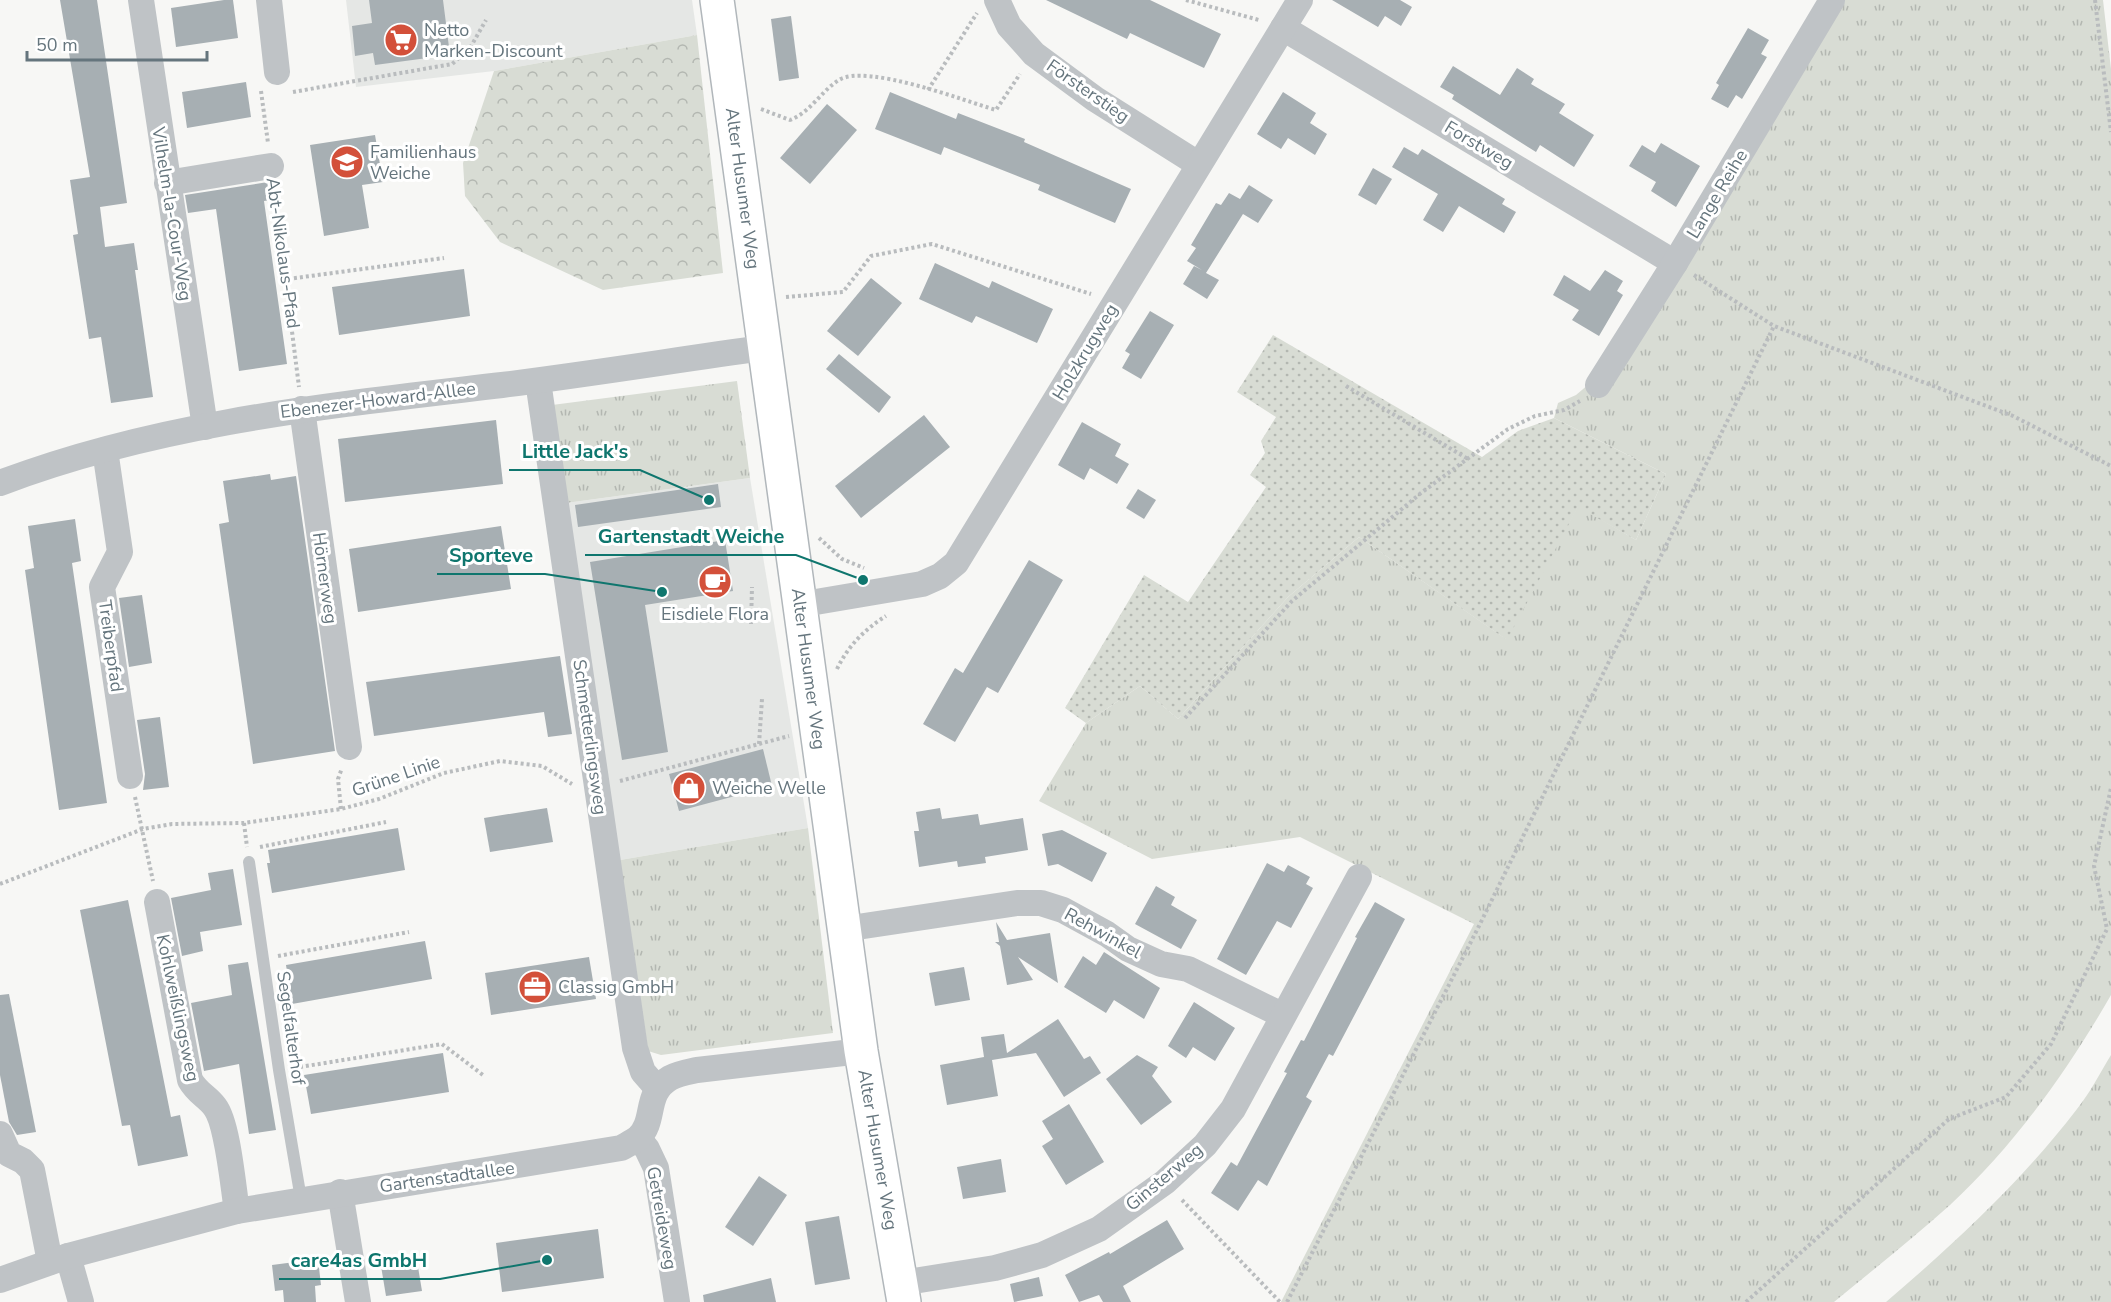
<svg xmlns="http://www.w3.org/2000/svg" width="2111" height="1302" font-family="'Nunito Sans',sans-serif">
<defs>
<pattern id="grass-tufts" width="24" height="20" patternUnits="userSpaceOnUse" patternTransform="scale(1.5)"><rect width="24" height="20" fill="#d8dcd4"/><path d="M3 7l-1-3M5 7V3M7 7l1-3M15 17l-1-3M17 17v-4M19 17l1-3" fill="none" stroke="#b3b7b1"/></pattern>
<pattern id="forest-crowns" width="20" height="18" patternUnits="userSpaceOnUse" patternTransform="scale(1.5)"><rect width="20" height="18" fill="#d8dcd4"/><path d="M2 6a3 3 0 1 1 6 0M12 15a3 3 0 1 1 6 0" fill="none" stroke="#b3b7b1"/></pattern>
<pattern id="garden-dots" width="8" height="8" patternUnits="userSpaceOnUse" patternTransform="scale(1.5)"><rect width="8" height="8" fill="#d8dcd4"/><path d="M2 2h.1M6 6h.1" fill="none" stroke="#b3b7b1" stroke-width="1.8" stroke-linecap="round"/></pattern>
</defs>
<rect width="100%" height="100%" fill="#f7f7f5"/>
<!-- built -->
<g fill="#e5e7e5">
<path d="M346,0H692L697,35L494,71L356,87Z"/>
<path d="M750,478L808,828L620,860L566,503Z"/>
</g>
<!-- grass -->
<g fill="url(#grass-tufts)">
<path d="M1824,0H2103L2111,69V995C2068,1070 2014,1146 1950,1205C1913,1238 1873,1270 1834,1302H1281L1474,924L1300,837L1152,859L1039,801L1086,723L1140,686L1178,719L1288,597L1359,537L1506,639L1578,506L1636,540L1666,474L1554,418L1558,403L1576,395L1589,384Z"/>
<path d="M737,381L750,478L566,503L552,405Z"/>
<path d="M808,828L833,1033L661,1055L648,1051L620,860Z"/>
<path d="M2111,1055V1302H1886C1955,1243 2021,1182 2077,1109C2090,1093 2100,1073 2111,1055Z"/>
</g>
<!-- forest -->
<path fill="url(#forest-crowns)" d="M697,35L723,273L603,290L500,242L465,196L463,163L494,71Z"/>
<!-- garden -->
<path fill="url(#garden-dots)" d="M1273,335L1482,457L1518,431L1554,418L1666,474L1636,540L1578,507L1507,640L1359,537L1288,597L1178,719L1140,686L1086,723L1065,708L1144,575L1188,602L1266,487L1250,475L1265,453L1261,441L1276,417L1237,392Z"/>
<!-- building -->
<g fill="#a7afb3">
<path d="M60,0H97L127,203L100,207L105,247L134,243L138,270H135L153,397L111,403L101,337L89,339L73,235L78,234L70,180L90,177Z"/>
<path d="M224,0H233L238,38L176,47L171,8Z"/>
<path d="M369,0H443L450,55L375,65L373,53L355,56L352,26L372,23Z"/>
<path d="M1046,0H1150L1221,34L1204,68L1130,33L1127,39Z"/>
<path d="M1332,0H1400L1412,7L1401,26L1385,16L1378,27Z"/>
<path d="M791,16L799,78L779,81L771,19Z"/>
<path d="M1748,28L1769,40L1761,54L1767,57L1742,99L1736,95L1728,108L1711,99L1719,85L1716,83Z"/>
<path d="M1453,66L1500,95L1517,68L1534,79L1531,84L1565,104L1559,113L1594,135L1574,167L1540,145L1536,152L1452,99L1454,95L1440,87Z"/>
<path d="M246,82L251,117L187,128L182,92Z"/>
<path d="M890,92L956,119L958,113L1025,139L1024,142L1131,189L1115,223L1038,190L1040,185L944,147L941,155L875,129Z"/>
<path d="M1283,92L1316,113L1310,123L1327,134L1315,155L1288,138L1281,149L1257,134Z"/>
<path d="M827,104L857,130L810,184L780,158Z"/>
<path d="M375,135L383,182L362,185L369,228L324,236L310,145Z"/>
<path d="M1661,143L1700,166L1676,207L1651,191L1656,182L1629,166L1642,145L1655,153Z"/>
<path d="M1404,147L1418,155L1422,149L1505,199L1502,204L1516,212L1504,233L1459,206L1443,232L1423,220L1438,194L1392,167Z"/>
<path d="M1373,168L1392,179L1376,205L1358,195Z"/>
<path d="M268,182L271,200L264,201L287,364L239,371L216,209L188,213L185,195Z"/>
<path d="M1249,185L1273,200L1258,223L1243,214L1206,273L1219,280L1207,299L1183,284L1194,266L1202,270L1187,261L1196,248L1191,245L1216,203L1221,205L1229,193L1240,199Z"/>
<path d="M935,263L989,288L992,281L1053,309L1037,343L976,316L972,323L919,299Z"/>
<path d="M464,269L470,316L339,335L332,287Z"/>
<path d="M1605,270L1623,281L1617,291L1623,295L1599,336L1572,320L1579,310L1553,295L1564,275L1590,291Z"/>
<path d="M871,278L902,303L858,356L827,331Z"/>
<path d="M1150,311L1174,325L1141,379L1122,368L1130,354L1125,351Z"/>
<path d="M839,354L891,397L879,413L826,369Z"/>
<path d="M924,415L950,447L861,518L835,486Z"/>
<path d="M496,420L503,484L345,502L338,439Z"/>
<path d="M1082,422L1121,444L1115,456L1129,464L1117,484L1090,468L1084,480L1058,465Z"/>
<path d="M270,474L271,480L296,476L335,751L253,764L219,524L229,522L223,481Z"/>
<path d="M718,484L721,507L578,527L575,505Z"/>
<path d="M1138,489L1156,500L1144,519L1126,508Z"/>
<path d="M75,519L81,561L72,563L107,803L59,810L25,570L34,568L28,526Z"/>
<path d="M501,526L511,589L358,612L349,549Z"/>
<path d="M725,540L733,591L645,605L668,752L622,760L590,562Z"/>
<path d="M1029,560L1063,580L998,693L987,687L955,742L923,724L955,668L963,673Z"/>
<path d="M142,595L152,663L129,667L119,598Z"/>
<path d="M560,656L572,734L548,737L544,712L374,736L366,682Z"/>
<path d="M160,717L169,787L143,790L145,774L137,720Z"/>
<path d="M763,749L772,786L679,811L669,774Z"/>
<path d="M547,808L553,842L490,852L484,818Z"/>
<path d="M940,808L942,819L978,814L980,825L1023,818L1028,850L985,857L986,863L958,867L957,861L919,867L914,831H919L916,812Z"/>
<path d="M398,828L405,870L272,893L267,863H270L268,850Z"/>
<path d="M1062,830L1107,853L1092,882L1058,864L1048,866L1042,834Z"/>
<path d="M1267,863L1284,872L1288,865L1310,877L1306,884L1313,888L1291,928L1277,921L1246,975L1217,959Z"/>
<path d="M233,869L242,925L200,932L203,951L182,956L171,898L211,890L208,873Z"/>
<path d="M1156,886L1175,897L1171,905L1197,920L1181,949L1135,924Z"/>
<path d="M128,900L171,1117L180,1115L188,1156L138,1166L130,1125L122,1126L80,910Z"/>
<path d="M1375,902L1405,919L1333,1056L1329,1054L1306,1097L1312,1101L1267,1186L1258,1180L1238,1211L1211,1193L1231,1162L1237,1166L1287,1073L1284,1072L1301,1040L1304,1041L1357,938L1355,937Z"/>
<path d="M996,922L1007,940L1050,933L1058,983L1018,957L1033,980L1007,985L1000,946L995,942H999Z"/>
<path d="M425,941L432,979L292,1004L286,965Z"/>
<path d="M1104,952L1160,988L1144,1019L1114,1000L1106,1013L1064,987L1083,956L1096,965Z"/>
<path d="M589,957L596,999L491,1015L485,973Z"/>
<path d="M248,962L276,1130L249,1134L239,1064L204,1071L191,1003L232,995L228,965Z"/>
<path d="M964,967L970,1000L935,1006L929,973Z"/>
<path d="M9,994L36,1132L17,1135L9,1122L0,1075V995Z"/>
<path d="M1194,1002L1235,1028L1215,1061L1193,1047L1186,1058L1168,1046Z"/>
<path d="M1058,1019L1084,1059L1090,1056L1101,1073L1064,1097L1036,1053L992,1060L998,1096L947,1105L940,1065L984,1057L981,1037L1004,1034L1007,1053Z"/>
<path d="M443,1053L449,1092L311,1114L304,1075Z"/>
<path d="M1137,1055L1158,1067L1152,1076L1172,1102L1141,1125L1106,1079Z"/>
<path d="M1069,1104L1104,1162L1066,1185L1042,1146L1053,1139L1042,1121Z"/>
<path d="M1001,1159L1006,1192L963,1199L957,1167Z"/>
<path d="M759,1176L787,1195L753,1246L725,1227Z"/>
<path d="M839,1216L850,1279L815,1285L805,1222Z"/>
<path d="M1167,1220L1184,1249L1123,1286L1131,1302H1103L1099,1295L1079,1302L1065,1275L1109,1252L1110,1254Z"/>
<path d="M598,1229L604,1278L502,1292L496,1243Z"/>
<path d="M416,1255L422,1291L386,1296L380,1260Z"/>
<path d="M318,1259L321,1285L315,1286L316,1302H284L283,1290L275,1291L272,1265Z"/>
<path d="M1039,1277L1043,1296L1014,1302L1010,1284Z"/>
<path d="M771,1278L776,1302H704L703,1295Z"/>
</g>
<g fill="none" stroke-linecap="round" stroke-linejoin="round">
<!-- secondary casing -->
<g stroke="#b1b7bb" stroke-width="36">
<g id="secondary">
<path id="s1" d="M717,0L861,1051L904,1302"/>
</g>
</g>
<!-- path -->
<g stroke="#b9bcbe" stroke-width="4" stroke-dasharray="3 3" stroke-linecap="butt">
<path d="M1186,0L1259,20"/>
<path d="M2095,0L2111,132"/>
<path d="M928,90L977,13"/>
<path d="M261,91L268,143"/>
<path d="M293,92L452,64L470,48L486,20"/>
<path d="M761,109L790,120C811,112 821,91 839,80C866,63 965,101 996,110L1020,74"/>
<path d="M274,189L299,387"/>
<path d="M1694,275L1774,326L2013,416L2111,466"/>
<path d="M288,279L444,258"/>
<path d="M786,297L843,292L871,256L932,244L1091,294"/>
<path d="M1346,386L1468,459"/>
<path d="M819,538L842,559L864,568"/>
<path d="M751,624L752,587"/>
<path d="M837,669C848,646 865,629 886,616"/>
<path d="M1185,718L1292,601L1421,493L1508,429L1535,416L1564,410L1580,401"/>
<path d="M759,744L762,699"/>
<path d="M620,781L789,736"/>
<path d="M135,797L153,881"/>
<path d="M341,809L338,779L342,768"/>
<path d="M244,823L247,847"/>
<path d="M260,847L386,822"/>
<path d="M0,884L143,829L172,824L244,823L341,809L379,799L444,773L500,761L542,766L572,784"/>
<path d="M278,956L409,932"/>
<path d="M294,1068L442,1044L483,1075"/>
<path d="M1182,1200L1280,1302"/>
<path d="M1287,1302L1479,926L1774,326"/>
<path d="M1746,1302L1949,1119L2006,1097L2051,1044L2107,929L2094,866L2111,788"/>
</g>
<!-- lane -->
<path stroke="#bfc3c6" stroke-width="12" d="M249,862L279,1070L301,1199"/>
<!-- street -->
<g stroke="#bfc3c6" stroke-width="26">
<path d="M141,0L205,427"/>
<path d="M269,0L277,72"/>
<path d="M997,0L1009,26L1034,54L1095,99L1198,164"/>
<path d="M1283,28L1675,263"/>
<path d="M167,183L271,166"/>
<path d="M538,381L635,1048L643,1072L657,1088"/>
<path d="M1598,385L1675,263L1832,0"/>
<path d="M302,409L349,747"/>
<path d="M105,450L120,552L102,587L130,776"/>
<path d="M0,483C160,422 334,405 502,385C590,374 676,360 763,348"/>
<path d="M798,605L922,584L940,576L956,563L1300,0"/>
<path d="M157,902L190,1080C198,1094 207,1096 215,1107C228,1124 233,1187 237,1211"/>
<path d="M844,929L1017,903H1041L1063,910L1107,934L1128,949L1161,964L1188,969L1282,1015"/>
<path d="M0,1134L9,1154L23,1161L32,1170L50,1262"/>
<path d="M638,1138L647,1149L656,1168L677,1302"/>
<path d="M340,1192L358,1302"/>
<path d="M68,1256L81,1302"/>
<path d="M0,1280L68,1256L237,1211L621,1148C626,1145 633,1142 638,1138C657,1120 643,1094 670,1078C677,1074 688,1072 697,1070L861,1051"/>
<path d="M901,1283L995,1268L1042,1255L1099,1229L1165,1182L1205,1145L1233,1109L1359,877"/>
</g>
<!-- secondary -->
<use href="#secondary" stroke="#fff" stroke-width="33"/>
</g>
<!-- icons -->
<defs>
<g id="supermarket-disc" transform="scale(1.725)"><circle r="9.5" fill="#d3503a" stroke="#fff"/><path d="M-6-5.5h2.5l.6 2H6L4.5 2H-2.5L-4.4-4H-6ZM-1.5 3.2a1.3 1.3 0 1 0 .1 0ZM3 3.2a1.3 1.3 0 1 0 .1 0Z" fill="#fff"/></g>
<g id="school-disc" transform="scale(1.725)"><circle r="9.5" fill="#d3503a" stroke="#fff"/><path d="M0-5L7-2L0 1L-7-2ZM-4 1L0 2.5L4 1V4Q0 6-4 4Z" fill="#fff"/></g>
<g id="cafe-disc" transform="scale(1.725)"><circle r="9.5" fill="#d3503a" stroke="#fff"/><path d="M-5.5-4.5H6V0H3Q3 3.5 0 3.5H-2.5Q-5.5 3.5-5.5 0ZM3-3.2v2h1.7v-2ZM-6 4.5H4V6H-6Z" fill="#fff"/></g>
<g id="shop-disc" transform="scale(1.725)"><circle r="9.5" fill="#d3503a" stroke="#fff"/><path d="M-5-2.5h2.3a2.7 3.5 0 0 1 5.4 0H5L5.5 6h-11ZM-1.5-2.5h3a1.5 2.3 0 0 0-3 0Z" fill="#fff"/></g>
<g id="office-disc" transform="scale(1.725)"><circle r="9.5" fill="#d3503a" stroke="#fff"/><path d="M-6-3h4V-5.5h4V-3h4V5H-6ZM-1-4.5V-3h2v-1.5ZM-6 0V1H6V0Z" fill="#fff"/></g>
</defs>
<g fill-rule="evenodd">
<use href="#supermarket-disc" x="401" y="40"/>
<use href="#school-disc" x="347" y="162"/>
<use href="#cafe-disc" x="715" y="582"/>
<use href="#shop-disc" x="689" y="788"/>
<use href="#office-disc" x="535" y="987"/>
</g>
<g text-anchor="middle" stroke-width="6" stroke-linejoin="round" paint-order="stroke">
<!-- poi labels -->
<g font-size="18" fill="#65757d" stroke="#fff" text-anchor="start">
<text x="424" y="36">Netto<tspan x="424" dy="21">Marken-Discount</tspan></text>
<text x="370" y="158">Familienhaus<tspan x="370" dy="21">Weiche</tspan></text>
<text x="715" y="620" text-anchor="middle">Eisdiele Flora</text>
<text x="712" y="794">Weiche Welle</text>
<text x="558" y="993">Classig GmbH</text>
</g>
<!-- street labels -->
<g font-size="18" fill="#65757d" stroke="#fff">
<text transform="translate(1088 91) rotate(35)" y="6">Försterstieg</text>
<text transform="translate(1479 145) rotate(31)" y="6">Forstweg</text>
<text dy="6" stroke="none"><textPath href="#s1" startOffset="190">Alter Husumer Weg</textPath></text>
<text transform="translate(1717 194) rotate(-59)" y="6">Lange Reihe</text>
<text transform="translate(172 214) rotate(81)" y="6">Vilhelm-la-Cour-Weg</text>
<text transform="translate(283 253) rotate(82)" y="6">Abt-Nikolaus-Pfad</text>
<text transform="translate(1085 352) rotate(-59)" y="6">Holzkrugweg</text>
<text transform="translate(378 400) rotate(-7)" y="6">Ebenezer-Howard-Allee</text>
<text transform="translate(325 578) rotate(82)" y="6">Hörnerweg</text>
<text transform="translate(111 646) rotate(82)" y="6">Treiberpfad</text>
<text dy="6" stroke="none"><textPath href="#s1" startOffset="675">Alter Husumer Weg</textPath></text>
<text transform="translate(590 737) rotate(82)" y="6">Schmetterlingsweg</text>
<text transform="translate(396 776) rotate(-19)" y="6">Grüne Linie</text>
<text transform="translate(1103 933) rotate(29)" y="6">Rehwinkel</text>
<text transform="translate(178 1008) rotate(78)" y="6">Kohlweißlingsweg</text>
<text transform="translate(291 1028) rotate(82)" y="6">Segelfalterhof</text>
<text dy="6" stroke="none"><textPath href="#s1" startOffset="1161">Alter Husumer Weg</textPath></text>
<text transform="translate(447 1177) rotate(-8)" y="6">Gartenstadtallee</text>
<text transform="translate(1164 1177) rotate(-40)" y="6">Ginsterweg</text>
<text transform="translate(662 1218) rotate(80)" y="6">Getreideweg</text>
</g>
</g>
<!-- callouts -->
<path fill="none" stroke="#0f766e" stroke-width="2" d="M709 500L640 470H509M863 580L796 555H585M662 592L545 574H437M547 1260L440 1279H279"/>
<g fill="#0f766e" stroke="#fff" stroke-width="2">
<circle cx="709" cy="500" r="6"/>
<circle cx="863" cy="580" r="6"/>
<circle cx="662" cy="592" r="6"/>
<circle cx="547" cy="1260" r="6"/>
</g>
<g font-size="20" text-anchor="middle" font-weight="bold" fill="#0f766e" stroke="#fff" stroke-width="6" stroke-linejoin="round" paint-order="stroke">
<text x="575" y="458">Little Jack's</text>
<text x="691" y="543">Gartenstadt Weiche</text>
<text x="491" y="562">Sporteve</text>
<text x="359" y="1267">care4as GmbH</text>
</g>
<!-- scale -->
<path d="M27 51v9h180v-9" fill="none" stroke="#65757d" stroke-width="3"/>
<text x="36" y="51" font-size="18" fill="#65757d" stroke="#ffffff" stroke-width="4.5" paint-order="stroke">50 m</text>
</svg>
